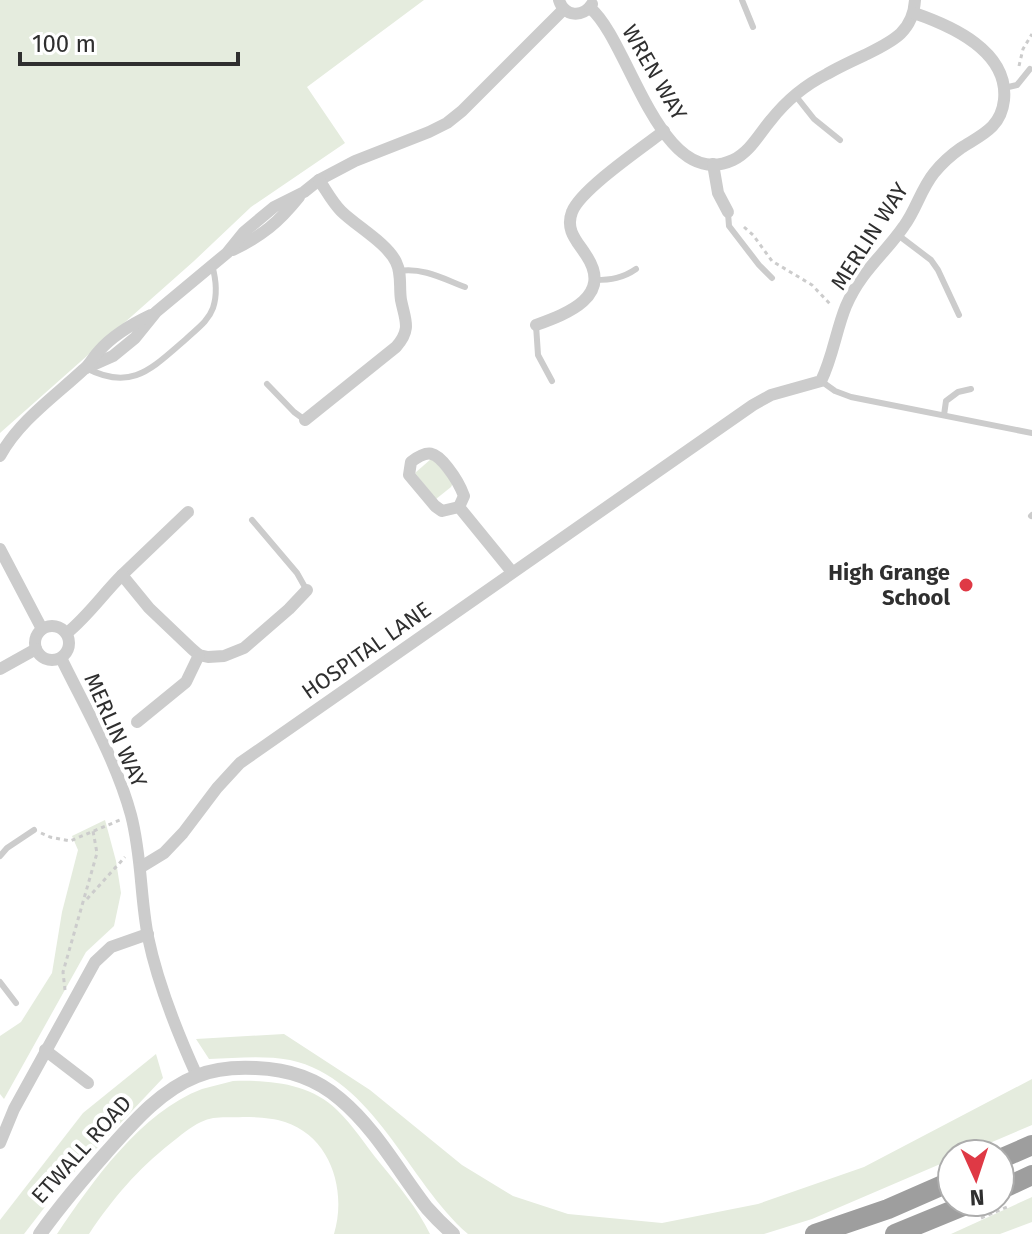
<svg xmlns="http://www.w3.org/2000/svg" width="1032" height="1234" font-family="'Fira Sans',sans-serif">
<rect width="100%" height="100%" fill="#fff"/>
<!-- green -->
<g fill="#e5ecde">
<path d="M0,0H424L307,87L345,143L251,207L194,261L0,433Z"/>
<path d="M431,459L434,460L453,483L451,487L436,499L415,473Z"/>
<path d="M105,820L116,861L121,893L114,926L86,952L4,1099L0,1094V1036L21,1022L52,973L62,912L78,850L72,836Z"/>
<path d="M284,1034L370,1090L462,1165L513,1196L568,1214L662,1223L758,1204L864,1167L1032,1079V1125L964,1154H952V1159L812,1219L764,1234H468C408,1182 374,1078 290,1060C264,1055 235,1058 209,1059L196,1039Z"/>
<path d="M156,1054L163,1078L61,1186L24,1234H0V1220L83,1113Z"/>
<path d="M233,1081C269,1080 310,1083 337,1110C353,1125 366,1146 380,1163C398,1185 418,1209 430,1234H334C347,1191 331,1137 285,1122C273,1118 256,1117 243,1117C228,1118 214,1115 201,1122C190,1127 180,1136 171,1143C137,1170 113,1198 89,1234H57C92,1182 141,1112 202,1089C212,1086 223,1084 233,1081Z"/>
<path d="M1032,1197V1222L1000,1234H951Z"/>
</g>
<g fill="none" stroke-linecap="round" stroke-linejoin="round">
<!-- path -->
<g stroke="#ccc" stroke-width="3" stroke-dasharray="4 4" stroke-linecap="butt">
<path d="M1019,66L1023,49L1032,34"/>
<path d="M744,227L753,235L772,261L812,285L832,306"/>
<path d="M41,833L50,837L70,841L120,820"/>
<path d="M87,899L125,857"/>
<path d="M65,990L63,972L97,853L93,831"/>
<path d="M981,1218L1007,1207"/>
</g>
<!-- service -->
<g stroke="#ccc" stroke-width="6">
<path d="M742,0L753,27"/>
<path d="M1004,88L1017,85L1030,69"/>
<path d="M795,95L814,119L840,140"/>
<path d="M728,213L729,226L759,265L772,278"/>
<path d="M898,235L931,260L938,270L959,315"/>
<path d="M399,271C422,267 444,279 465,287"/>
<path d="M595,280C611,280 623,278 636,269"/>
<path d="M536,325L538,355L552,381"/>
<path d="M86,368C132,392 152,368 185,340C195,330 208,322 213,308C218,293 216,279 212,265"/>
<path d="M821,381L835,391L851,397L1032,433"/>
<path d="M267,384L294,412L305,420"/>
<path d="M944,415L946,401L958,392L971,389"/>
<path d="M1031,516L1032,515"/>
<path d="M252,520L297,573L306,589"/>
<path d="M0,856L7,848L34,830"/>
<path d="M0,982L16,1003"/>
</g>
<!-- minor -->
<g stroke="#ccc" stroke-width="12">
<path d="M559,0C564,17 583,18 592,4"/>
<path d="M590,8C629,39 660,194 733,160C750,152 759,134 771,120C786,101 805,85 827,74C839,67 852,61 865,55C891,42 913,33 915,0"/>
<path d="M713,164L718,193L728,212"/>
<path d="M233,250C263,235 278,223 299,197"/>
<path d="M536,325C566,314 614,297 586,255C577,241 565,230 572,212C580,190 643,147 664,131"/>
<path d="M86,368L113,356L135,338L156,312L227,253L244,232L274,207L304,192L319,180L355,161L429,132L447,123L462,111L564,9"/>
<path d="M305,420L396,347C412,329 405,320 401,300C399,287 402,274 396,262C387,243 356,226 341,211C332,202 326,190 319,180"/>
<path d="M0,456C19,421 54,397 83,370C90,365 93,357 99,351C113,335 132,324 151,315"/>
<path d="M459,507L464,496C460,485 455,477 448,468C435,451 428,449 411,462L409,475L435,506L442,511L459,507L512,572"/>
<path d="M0,549L42,629"/>
<path d="M122,575L188,512"/>
<circle cx="52" cy="643" r="17"/>
<path d="M67,633C88,616 103,594 122,575L149,608L192,649L199,655L208,657L224,656L244,648L289,609L307,590"/>
<path d="M61,658C86,709 116,760 131,815C142,857 140,896 148,937C158,985 177,1032 197,1076"/>
<path d="M0,669L36,649"/>
<path d="M137,722L186,682L199,655"/>
<path d="M141,867L164,853L183,833L217,788L240,763L753,405L771,395L821,381C833,357 836,330 846,306C861,271 884,255 904,226C916,210 921,189 934,173C942,163 951,155 961,148C981,135 1001,128 1004,100C1009,51 952,26 914,13"/>
<path d="M45,1050L88,1083"/>
<path d="M0,1143L14,1109L95,962L111,947L148,934"/>
</g>
<!-- tertiary -->
<path stroke="#ccc" stroke-width="14" d="M40,1234C60,1206 82,1180 105,1154C131,1125 159,1091 197,1076C216,1068 236,1067 256,1068C287,1069 317,1079 340,1099C376,1129 399,1172 427,1208C435,1217 444,1226 453,1234"/>
<!-- trunk -->
<g stroke="#9e9e9e" stroke-width="20">
<path d="M1000,1159L1032,1145"/>
<path d="M1000,1190L1032,1175"/>
<path d="M815,1234L888,1209L952,1181"/>
<path d="M895,1234L973,1202"/>
</g>
</g>
<!-- markers -->
<circle fill="#df3945" stroke="#fff" stroke-width="3" cx="966" cy="585" r="8"/>
<g text-anchor="middle" stroke-width="8" stroke-linejoin="round" paint-order="stroke">
<!-- street labels -->
<g font-size="22" fill="#2f2f2f" stroke="#fff">
<text transform="translate(655 72) rotate(60)" y="8">WREN WAY</text>
<text transform="translate(869 236) rotate(-57)" y="8">MERLIN WAY</text>
<text transform="translate(366 650) rotate(-35)" y="8">HOSPITAL LANE</text>
<text transform="translate(116 730) rotate(66)" y="8">MERLIN WAY</text>
<text transform="translate(81 1149) rotate(-48)" y="8">ETWALL ROAD</text>
</g>
<!-- poi labels -->
<g font-size="22" font-weight="bold" fill="#2f2f2f" stroke="#fff" text-anchor="end">
<text x="950" y="580">High Grange<tspan x="950" dy="25">School</tspan></text>
</g>
</g>
<!-- north arrow -->
<g transform="translate(976 1178) rotate(177)"><circle r="38" fill="#ffffff" stroke="#acacac" stroke-width="2"/>
<path d="M0-6L14 30L0 20L-14 30Z" fill="#df3945"/>
<text y="-12" font-size="22" font-weight="bold" text-anchor="middle" fill="#2f2f2f">N</text>
</g>
<!-- scale -->
<path d="M20 52v12h218v-12" fill="none" stroke="#2f2f2f" stroke-width="4"/>
<text x="32" y="52" font-size="24" fill="#2f2f2f" stroke="#ffffff" stroke-width="6" paint-order="stroke">100 m</text>
</svg>
